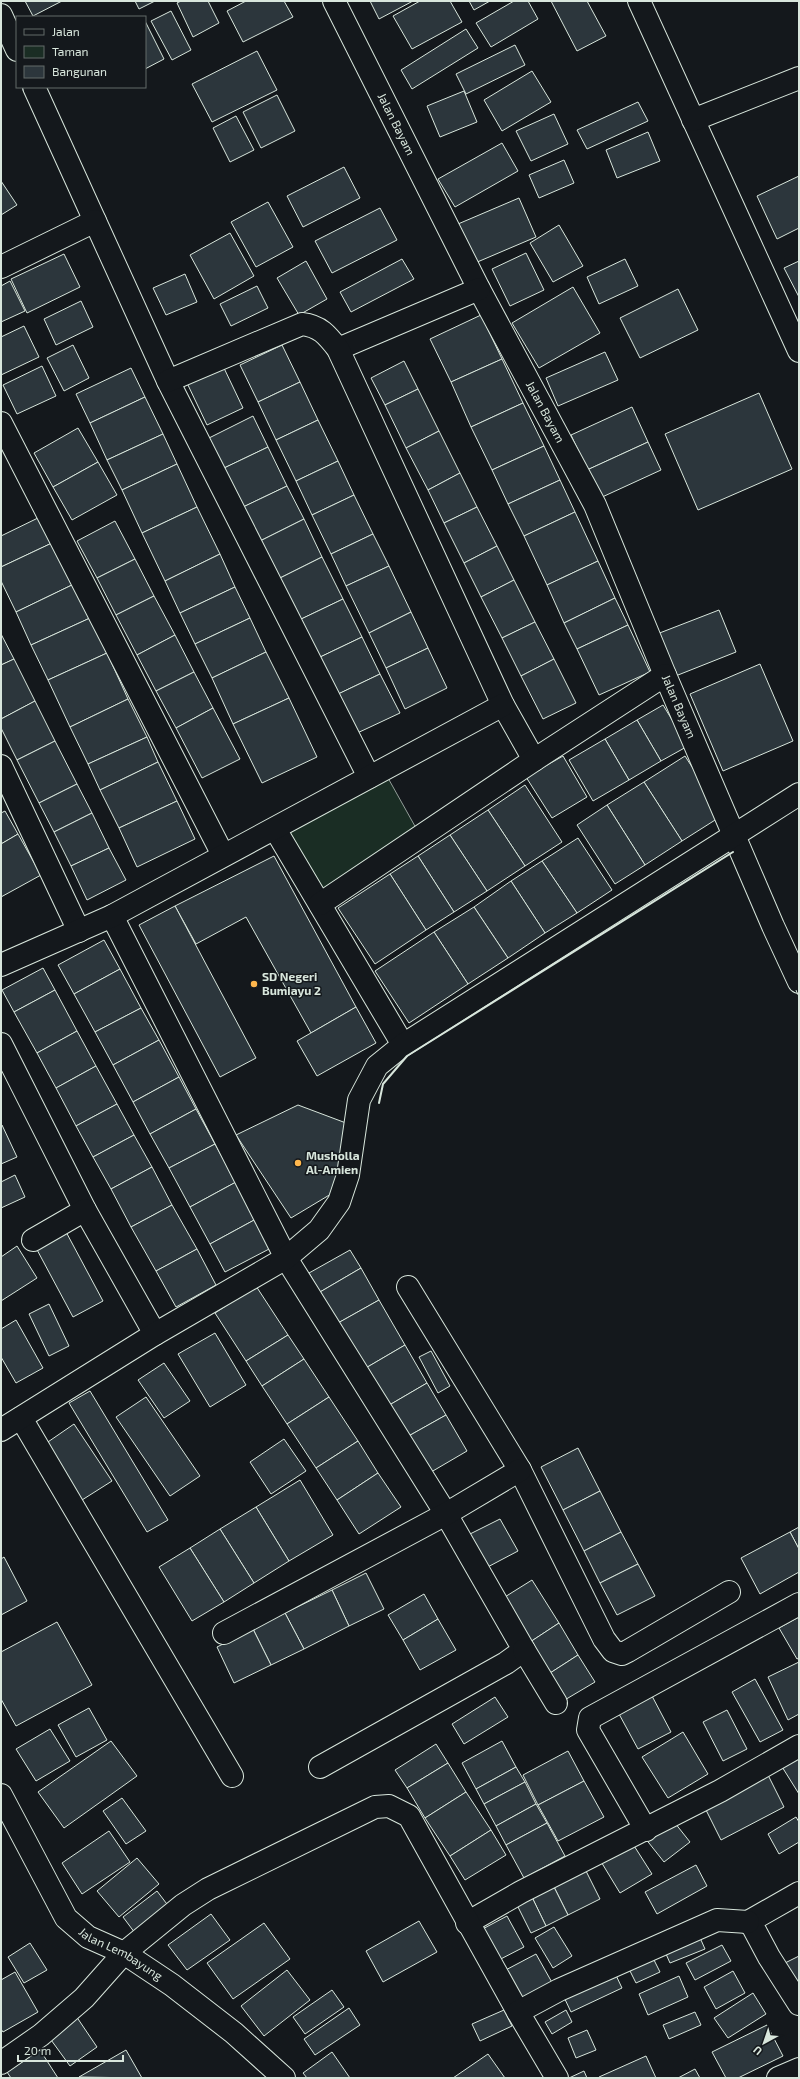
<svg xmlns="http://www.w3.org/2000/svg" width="800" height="2079" font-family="'Exo 2',sans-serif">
<rect width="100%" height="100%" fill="#14181c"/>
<!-- green -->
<path fill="#1a2d24" stroke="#939e99" d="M388,778L416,828L323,892L288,832Z"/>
<!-- building -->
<g fill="#2c363c" stroke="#d8e6dc">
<path d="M25,1H62L33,16Z"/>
<path d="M135,1H155L139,9Z"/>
<path d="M181,1H208L219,23L193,37L177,3Z"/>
<path d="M246,1H284L293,17L243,42L227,11Z"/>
<path d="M370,1H413L379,19Z"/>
<path d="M420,1H450L462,22L412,49L393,16Z"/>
<path d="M469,1H490L474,10Z"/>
<path d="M514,1H528L538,19L491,47L476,23Z"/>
<path d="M551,1H587L606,36L577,51Z"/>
<path d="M171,11L191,50L172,60L151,21Z"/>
<path d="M145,21L164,59L145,69Z"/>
<path d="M466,29L478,48L412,89L401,70Z"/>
<path d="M515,45L525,65L466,94L456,74Z"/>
<path d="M257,51L277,90L212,122L192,84Z"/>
<path d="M532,71L551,102L502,131L484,100Z"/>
<path d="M464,91L477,122L440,137L427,106Z"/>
<path d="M277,95L295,131L261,148L243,112Z"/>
<path d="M638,102L648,121L587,149L577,130Z"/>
<path d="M554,114L568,144L531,161L516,131Z"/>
<path d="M236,116L254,150L230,162L213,128Z"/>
<path d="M648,132L660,161L617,178L606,150Z"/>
<path d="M502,143L518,171L455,207L438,179Z"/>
<path d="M564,160L574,183L539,198L529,175Z"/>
<path d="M344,167L360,198L303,227L287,196Z"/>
<path d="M799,176V228L777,239L757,196Z"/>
<path d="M1,181L17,205L1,215Z"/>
<path d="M519,198L536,237L475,263L458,224Z"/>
<path d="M268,202L293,247L256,267L231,222Z"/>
<path d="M380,208L397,240L332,273L315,241Z"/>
<path d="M559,225L583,266L553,282L530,243Z"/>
<path d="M230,233L254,276L214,299L190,255Z"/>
<path d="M526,253L544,290L510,306L492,269Z"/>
<path d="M64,254L80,287L27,313L11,279Z"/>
<path d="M402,259L414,279L351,312L340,292Z"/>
<path d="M625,259L638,286L599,304L587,277Z"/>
<path d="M306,261L327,299L299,315L277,278Z"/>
<path d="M799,261V297L784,268Z"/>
<path d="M185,274L197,302L166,315L153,288Z"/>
<path d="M10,281L25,311L1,322V286Z"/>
<path d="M257,286L268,308L231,326L220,304Z"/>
<path d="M573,287L600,333L539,368L512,323Z"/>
<path d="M678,289L698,330L640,358L620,318Z"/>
<path d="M81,301L93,327L56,345L44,319Z"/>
<path d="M481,315L502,359L451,382L430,339Z"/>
<path d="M24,326L39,357L1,375V337Z"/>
<path d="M73,345L89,378L64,391L47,358Z"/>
<path d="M282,345L300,382L258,402L240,365Z"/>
<path d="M605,352L618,380L558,406L546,378Z"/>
<path d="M502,359L523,403L471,427L451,382Z"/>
<path d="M404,361L418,389L385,405L371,378Z"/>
<path d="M42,366L56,396L17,414L3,385Z"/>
<path d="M223,366L243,408L207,425L187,383Z"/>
<path d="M131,368L145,397L90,423L76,394Z"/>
<path d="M300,382L318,420L276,440L258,402Z"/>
<path d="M418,389L439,431L406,448L385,405Z"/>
<path d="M759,393L792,469L698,510L665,434Z"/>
<path d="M145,397L163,434L107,460L90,423Z"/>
<path d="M523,403L544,446L492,470L471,427Z"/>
<path d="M632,407L648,442L587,470L571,435Z"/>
<path d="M253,416L268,447L222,469L207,439Z"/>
<path d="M318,420L338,461L296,481L276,440Z"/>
<path d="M78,428L98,462L53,487L34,453Z"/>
<path d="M439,431L460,473L428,490L406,448Z"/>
<path d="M163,434L177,464L122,490L107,460Z"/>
<path d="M648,442L661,470L600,498L587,470Z"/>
<path d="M544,446L560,480L508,504L492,470Z"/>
<path d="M268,447L287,486L241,508L222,469Z"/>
<path d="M338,461L354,495L312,515L296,481Z"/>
<path d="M98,462L117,495L72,520L53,487Z"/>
<path d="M177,464L197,507L142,533L122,490Z"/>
<path d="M460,473L477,507L444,523L428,490Z"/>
<path d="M560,480L575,512L524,536L508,504Z"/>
<path d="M287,486L304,519L258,542L241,508Z"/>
<path d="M354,495L373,534L331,554L312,515Z"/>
<path d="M197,507L220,554L165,581L142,533Z"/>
<path d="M477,507L497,546L464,563L444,523Z"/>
<path d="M575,512L598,561L547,585L524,536Z"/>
<path d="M42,516L54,542L1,567V536Z"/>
<path d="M304,519L322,557L276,580L258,542Z"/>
<path d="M115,521L135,559L97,578L77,541Z"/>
<path d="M373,534L389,566L346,586L331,554Z"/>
<path d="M54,542L74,584L16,612L1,581V567Z"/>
<path d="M497,546L514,580L481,597L464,563Z"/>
<path d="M220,554L235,587L180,613L165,581Z"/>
<path d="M322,557L343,599L297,621L276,580Z"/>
<path d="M135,559L154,596L116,615L97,578Z"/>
<path d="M598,561L615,598L564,623L547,585Z"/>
<path d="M389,566L411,612L369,633L346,586Z"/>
<path d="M514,580L535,622L502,638L481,597Z"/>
<path d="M74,584L90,618L31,645L16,612Z"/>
<path d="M235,587L250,618L195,644L180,613Z"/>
<path d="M154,596L175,635L137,655L116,615Z"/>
<path d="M615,598L628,625L577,649L564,623Z"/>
<path d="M343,599L362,637L316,659L297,621Z"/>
<path d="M719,610L736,652L673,677L657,634Z"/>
<path d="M411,612L428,648L386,668L369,633Z"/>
<path d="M90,618L107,653L48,680L31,645Z"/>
<path d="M250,618L266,652L212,678L195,644Z"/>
<path d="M535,622L554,659L521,676L502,638Z"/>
<path d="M628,625L650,672L599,695L577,649Z"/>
<path d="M1,634L14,659L1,665Z"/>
<path d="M175,635L194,672L156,691L137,655Z"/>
<path d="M362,637L380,674L334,696L316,659Z"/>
<path d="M428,648L447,688L405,709L386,668Z"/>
<path d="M266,652L289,698L233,724L212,678Z"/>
<path d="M107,653L128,699L70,727L48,680Z"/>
<path d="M14,659L35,701L1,719V665Z"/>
<path d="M554,659L576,703L543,719L521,676Z"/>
<path d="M760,664L793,741L723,771L690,694Z"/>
<path d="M194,672L213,708L176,728L156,691Z"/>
<path d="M380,674L400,713L353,735L334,696Z"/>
<path d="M289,698L317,757L262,783L233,724Z"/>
<path d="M128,699L147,737L88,764L70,727Z"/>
<path d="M35,701L55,741L17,760L1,728V719Z"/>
<path d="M663,705L688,746L661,761L637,720Z"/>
<path d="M213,708L240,759L202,778L176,728Z"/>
<path d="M637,720L661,761L629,780L605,739Z"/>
<path d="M147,737L158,762L100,790L88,764Z"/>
<path d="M605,739L629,780L593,801L569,760Z"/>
<path d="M55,741L77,784L39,803L17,760Z"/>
<path d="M563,756L587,797L552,818L526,777Z"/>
<path d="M685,756L723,815L682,841L644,782Z"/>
<path d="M158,762L177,801L119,828L100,790Z"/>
<path d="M644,782L682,841L645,865L607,805Z"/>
<path d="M77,784L92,813L54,832L39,803Z"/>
<path d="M525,785L562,842L525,866L488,810Z"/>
<path d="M177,801L195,839L137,867L119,828Z"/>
<path d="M607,805L645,865L615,884L577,825Z"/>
<path d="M488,810L525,866L487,891L450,835Z"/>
<path d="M5,811L18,834L1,844V813Z"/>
<path d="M92,813L109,848L71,866L54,832Z"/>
<path d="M18,834L41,875L1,897V844Z"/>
<path d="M450,835L487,891L454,912L418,856Z"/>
<path d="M578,838L612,890L577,913L542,861Z"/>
<path d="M109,848L126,880L87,900L71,866Z"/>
<path d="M274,856L356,1007L311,1033L246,917L196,944L175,906Z"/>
<path d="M418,856L454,912L426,930L390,874Z"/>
<path d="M542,861L577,913L545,933L511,881Z"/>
<path d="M390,874L426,930L375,964L338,908Z"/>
<path d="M511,881L545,933L508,958L474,907Z"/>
<path d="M175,906L256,1058L220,1077L139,925Z"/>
<path d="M474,907L508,958L468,984L434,932Z"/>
<path d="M434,932L468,984L409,1023L375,971Z"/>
<path d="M104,940L120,969L74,994L58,965Z"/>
<path d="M43,968L55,990L14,1012L2,990Z"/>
<path d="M120,969L141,1008L95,1032L74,994Z"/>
<path d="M55,990L77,1031L37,1053L14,1012Z"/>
<path d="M356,1007L376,1043L317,1076L297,1041Z"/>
<path d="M141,1008L159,1040L113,1065L95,1032Z"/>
<path d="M77,1031L96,1066L56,1088L37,1053Z"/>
<path d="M159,1040L179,1077L133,1102L113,1065Z"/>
<path d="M96,1066L117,1104L76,1126L56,1088Z"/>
<path d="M179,1077L196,1109L150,1134L133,1102Z"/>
<path d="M117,1104L134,1135L93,1157L76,1126Z"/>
<path d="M298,1105L346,1123L336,1191L291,1218L236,1135Z"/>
<path d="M196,1109L215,1144L169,1168L150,1134Z"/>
<path d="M2,1125L17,1157L1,1164V1126Z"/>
<path d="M134,1135L152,1167L111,1189L93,1157Z"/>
<path d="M215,1144L236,1182L190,1207L169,1168Z"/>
<path d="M152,1167L172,1205L131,1227L111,1189Z"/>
<path d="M15,1175L25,1197L1,1208V1182Z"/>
<path d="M236,1182L256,1219L210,1244L190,1207Z"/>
<path d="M172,1205L197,1249L156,1271L131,1227Z"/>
<path d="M256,1219L271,1248L225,1272L210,1244Z"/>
<path d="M65,1230L103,1301L73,1317L35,1246Z"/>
<path d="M17,1246L37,1278L1,1301V1257Z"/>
<path d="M197,1249L216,1285L176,1307L156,1271Z"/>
<path d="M350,1250L361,1268L320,1292L309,1273Z"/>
<path d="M361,1268L379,1300L338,1323L320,1292Z"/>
<path d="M256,1286L288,1335L246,1361L215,1313Z"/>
<path d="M379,1300L405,1345L364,1369L338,1323Z"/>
<path d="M49,1304L69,1346L49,1356L29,1314Z"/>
<path d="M16,1320L43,1368L16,1383L1,1357V1329Z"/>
<path d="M215,1333L246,1385L210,1407L178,1354Z"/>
<path d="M288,1335L304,1359L262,1386L246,1361Z"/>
<path d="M405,1345L427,1383L386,1407L364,1369Z"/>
<path d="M431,1351L450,1386L438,1393L419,1357Z"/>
<path d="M304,1359L329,1397L287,1424L262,1386Z"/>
<path d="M164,1363L190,1401L164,1418L138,1380Z"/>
<path d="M427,1383L446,1415L405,1438L386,1407Z"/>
<path d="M90,1391L168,1520L147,1532L69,1403Z"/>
<path d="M146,1397L200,1476L170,1496L116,1417Z"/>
<path d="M329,1397L358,1441L316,1468L287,1424Z"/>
<path d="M446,1415L467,1451L426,1475L405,1438Z"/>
<path d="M74,1424L112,1481L82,1500L45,1444Z"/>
<path d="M284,1439L306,1471L271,1494L250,1462Z"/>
<path d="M358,1441L378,1473L337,1500L316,1468Z"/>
<path d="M578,1448L600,1491L563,1510L541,1467Z"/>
<path d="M378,1473L401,1507L359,1534L337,1500Z"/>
<path d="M300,1480L333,1535L289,1561L256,1507Z"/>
<path d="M600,1491L621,1532L584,1551L563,1510Z"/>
<path d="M256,1507L289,1561L254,1583L220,1529Z"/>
<path d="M500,1519L518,1551L482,1570L464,1537Z"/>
<path d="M799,1527V1549L790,1532Z"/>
<path d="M220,1529L254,1583L224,1602L190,1548Z"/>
<path d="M621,1532L638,1564L600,1583L584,1551Z"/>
<path d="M790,1532L799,1549V1572L760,1594L741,1558Z"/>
<path d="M190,1548L224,1602L192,1621L159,1567Z"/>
<path d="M4,1557L27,1601L1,1615V1559Z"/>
<path d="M638,1564L655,1596L617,1615L600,1583Z"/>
<path d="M366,1573L384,1609L349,1626L332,1590Z"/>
<path d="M532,1580L559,1623L527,1644L500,1600Z"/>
<path d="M332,1590L349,1626L304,1649L285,1613Z"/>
<path d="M424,1594L438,1619L403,1640L388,1615Z"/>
<path d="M285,1613L304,1649L271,1665L253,1629Z"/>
<path d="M799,1617V1658L797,1659L779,1628Z"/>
<path d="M438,1619L456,1650L420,1670L403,1640Z"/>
<path d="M57,1622L92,1685L16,1726L1,1699V1652Z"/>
<path d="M559,1623L578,1655L547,1675L527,1644Z"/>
<path d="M253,1629L271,1665L234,1683L217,1647Z"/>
<path d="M578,1655L595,1682L563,1701L547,1675Z"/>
<path d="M799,1662V1714L788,1720L768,1677Z"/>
<path d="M755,1679L783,1730L760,1742L732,1692Z"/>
<path d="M652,1696L671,1732L638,1749L619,1714Z"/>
<path d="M495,1697L508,1717L464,1744L452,1724Z"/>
<path d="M89,1708L107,1740L76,1757L58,1725Z"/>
<path d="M727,1710L747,1749L723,1761L703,1722Z"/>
<path d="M50,1729L70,1761L36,1781L16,1749Z"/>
<path d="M683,1732L708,1774L668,1798L642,1757Z"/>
<path d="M111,1741L137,1776L64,1828L38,1792Z"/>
<path d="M502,1741L516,1767L476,1789L462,1763Z"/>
<path d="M436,1744L448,1763L407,1788L395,1770Z"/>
<path d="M799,1750V1794L779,1762Z"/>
<path d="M568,1751L584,1781L538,1805L523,1775Z"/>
<path d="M448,1763L466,1792L425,1818L407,1788Z"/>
<path d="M516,1767L525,1782L484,1804L476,1789Z"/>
<path d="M767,1773L784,1807L721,1840L704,1806Z"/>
<path d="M584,1781L604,1817L558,1841L538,1805Z"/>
<path d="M525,1782L536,1804L496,1826L484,1804Z"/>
<path d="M466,1792L491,1830L450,1856L425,1818Z"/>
<path d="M122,1798L146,1831L126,1844L103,1811Z"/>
<path d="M536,1804L547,1823L506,1845L496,1826Z"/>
<path d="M796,1817L799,1822V1842L779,1854L768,1834Z"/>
<path d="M671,1818L690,1842L664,1862L645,1838Z"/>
<path d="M547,1823L565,1856L524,1878L506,1845Z"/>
<path d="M491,1830L506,1855L465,1880L450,1856Z"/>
<path d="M109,1831L130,1862L82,1894L62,1863Z"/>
<path d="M631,1841L652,1874L620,1893L600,1860Z"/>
<path d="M137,1858L159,1884L119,1917L97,1891Z"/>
<path d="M583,1865L600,1899L568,1915L551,1881Z"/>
<path d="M696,1865L707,1886L657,1914L645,1892Z"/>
<path d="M551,1881L568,1915L546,1926L529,1891Z"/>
<path d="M157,1891L173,1912L138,1937L123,1917Z"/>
<path d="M529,1891L546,1926L531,1933L514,1899Z"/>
<path d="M211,1914L230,1940L187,1970L168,1945Z"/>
<path d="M507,1916L524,1947L493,1963L477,1932Z"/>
<path d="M419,1921L437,1952L383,1982L366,1951Z"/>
<path d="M264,1923L290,1959L233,1999L207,1963Z"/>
<path d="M554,1927L572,1956L553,1968L535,1938Z"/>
<path d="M697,1931L705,1949L670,1963L662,1945Z"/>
<path d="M30,1943L47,1970L24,1983L8,1957Z"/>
<path d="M722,1945L731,1961L695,1980L686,1963Z"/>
<path d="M649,1950L660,1972L636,1983L625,1961Z"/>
<path d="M536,1954L554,1986L518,2006L500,1973Z"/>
<path d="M799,1956V1986L779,1966Z"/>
<path d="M613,1969L622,1988L571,2012L562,1993Z"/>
<path d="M287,1970L310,2000L264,2036L241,2006Z"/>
<path d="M733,1971L745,1993L716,2009L704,1987Z"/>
<path d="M15,1972L38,2012L3,2032L1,2029V1980Z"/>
<path d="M679,1976L688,1997L648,2015L639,1994Z"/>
<path d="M332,1990L344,2007L305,2034L293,2017Z"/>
<path d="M753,1993L766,2014L728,2038L714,2018Z"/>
<path d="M349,2008L360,2025L315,2055L304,2039Z"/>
<path d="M504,2010L512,2026L480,2041L472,2024Z"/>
<path d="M566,2010L572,2022L552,2034L545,2022Z"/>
<path d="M695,2012L701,2025L669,2039L663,2025Z"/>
<path d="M74,2013L97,2047L70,2066L46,2033Z"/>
<path d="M767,2025L783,2056L738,2078H726L712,2052Z"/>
<path d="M587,2030L596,2050L576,2058L568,2038Z"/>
<path d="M40,2050L58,2078H11L7,2072Z"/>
<path d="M126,2050L142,2078L79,2077Z"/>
<path d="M332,2052L350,2078H307L303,2073Z"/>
<path d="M488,2054L505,2078H453Z"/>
<path d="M646,2056L656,2078H600L599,2077Z"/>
<path d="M695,2069L700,2078H678Z"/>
<path d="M584,2071L587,2078H569Z"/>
</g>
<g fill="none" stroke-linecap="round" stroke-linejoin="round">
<!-- minor casing -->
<g stroke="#d8e6dc" stroke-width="24">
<g id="minor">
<path id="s1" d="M334,1L479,289L595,505L665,675L773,926L799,982"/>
<path d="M639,1L799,351"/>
<path d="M1,15L17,50"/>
<path d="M34,87L95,221"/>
<path d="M693,120L799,78"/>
<path d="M1,267L95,221L168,381L369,777"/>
<path d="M338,349L479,289"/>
<path d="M168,381L302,324C320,326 327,335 338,349L503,705L534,760"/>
<path d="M1,423L223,855"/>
<path d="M1,766L79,931"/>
<path d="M275,829L403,1045"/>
<path d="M320,904L534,760L665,675"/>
<path d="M112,916L286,1258L446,1514L524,1650L506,1663L320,1767"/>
<path d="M1,965L112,916L503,705"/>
<path d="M1,1044L85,1210L155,1334"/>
<path d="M33,1240L85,1210"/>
<path d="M408,1287L520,1470L604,1639L613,1651L622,1654L628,1651L729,1592"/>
<path d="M21,1418L232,1776"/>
<path d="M1,1430L155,1334L286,1258L319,1230L339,1202L348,1175L359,1100L377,1066L403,1045L799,794"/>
<path d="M224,1633L446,1514L520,1470"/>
<path d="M524,1650L556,1703"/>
<path id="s2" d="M1,1795L66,1918L88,1937L124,1953L172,1985L234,2033L284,2078"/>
<path d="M646,1830L588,1730L590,1718L799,1604"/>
<path d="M799,1893L748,1922L753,1927L769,1957L799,2004"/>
<path d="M467,1923L521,1892L720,1791L799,1746"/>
<path d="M1,2063L41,2035L84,1998L124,1953L183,1905L208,1889L375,1807L389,1806L409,1816L518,2012"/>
<path d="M557,2078L518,2012L559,1990L717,1920L748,1922"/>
<path d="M778,2078L799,2069"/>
</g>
</g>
<!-- minor -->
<use href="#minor" stroke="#14181c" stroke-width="22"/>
<!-- fence -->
<path stroke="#d8e6dc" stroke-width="1" stroke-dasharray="5 2" stroke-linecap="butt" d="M796,990L799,998"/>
<!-- wall -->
<path stroke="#d8e6dc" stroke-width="2" d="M379,1103L383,1084L407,1056L733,852"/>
</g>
<!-- markers -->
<g fill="#ffb74d" stroke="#14181c" stroke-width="1.5">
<circle cx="254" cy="984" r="4"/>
<circle cx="298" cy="1163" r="4"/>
</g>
<g text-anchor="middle" stroke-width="3" stroke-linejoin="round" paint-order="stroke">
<!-- street labels -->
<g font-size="12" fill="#d8e6dc" stroke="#14181c">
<text dy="4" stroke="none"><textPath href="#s1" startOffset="138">Jalan Bayam</textPath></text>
<text dy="4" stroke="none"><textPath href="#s1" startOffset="462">Jalan Bayam</textPath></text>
<text dy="4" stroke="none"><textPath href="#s1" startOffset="786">Jalan Bayam</textPath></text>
<text dy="4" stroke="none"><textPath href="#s2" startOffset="205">Jalan Lembayung</textPath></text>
</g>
<!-- poi labels -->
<g font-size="12" font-weight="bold" fill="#d8e6dc" stroke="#14181c" text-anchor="start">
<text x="262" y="981">SD Negeri<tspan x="262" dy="14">Bumiayu 2</tspan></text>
<text x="306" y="1160">Musholla<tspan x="306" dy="14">Al-Amien</tspan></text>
</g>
</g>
<!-- border -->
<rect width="800" height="2079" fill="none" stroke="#d8e6dc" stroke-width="4"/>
<!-- legend -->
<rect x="16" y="16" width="130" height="72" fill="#14181c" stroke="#626a69"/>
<rect x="24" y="29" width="20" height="6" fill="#14181c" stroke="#626a69"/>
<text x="52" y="36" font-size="12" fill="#d8e6dc">Jalan</text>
<rect x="24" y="46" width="20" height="12" fill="#1a2d24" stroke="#626a69"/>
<text x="52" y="56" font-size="12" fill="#d8e6dc">Taman</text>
<rect x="24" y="66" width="20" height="12" fill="#2c363c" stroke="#626a69"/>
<text x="52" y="76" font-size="12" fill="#d8e6dc">Bangunan</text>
<!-- north arrow -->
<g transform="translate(764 2043) rotate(220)" stroke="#14181c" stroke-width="3" paint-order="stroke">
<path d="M0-3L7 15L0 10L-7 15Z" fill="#d8e6dc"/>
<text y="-6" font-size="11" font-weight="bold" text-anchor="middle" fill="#d8e6dc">U</text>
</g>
<!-- scale -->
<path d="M18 2055v6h105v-6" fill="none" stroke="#d8e6dc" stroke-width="2"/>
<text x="24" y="2055" font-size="12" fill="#d8e6dc" stroke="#14181c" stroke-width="3" paint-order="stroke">20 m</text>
</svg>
